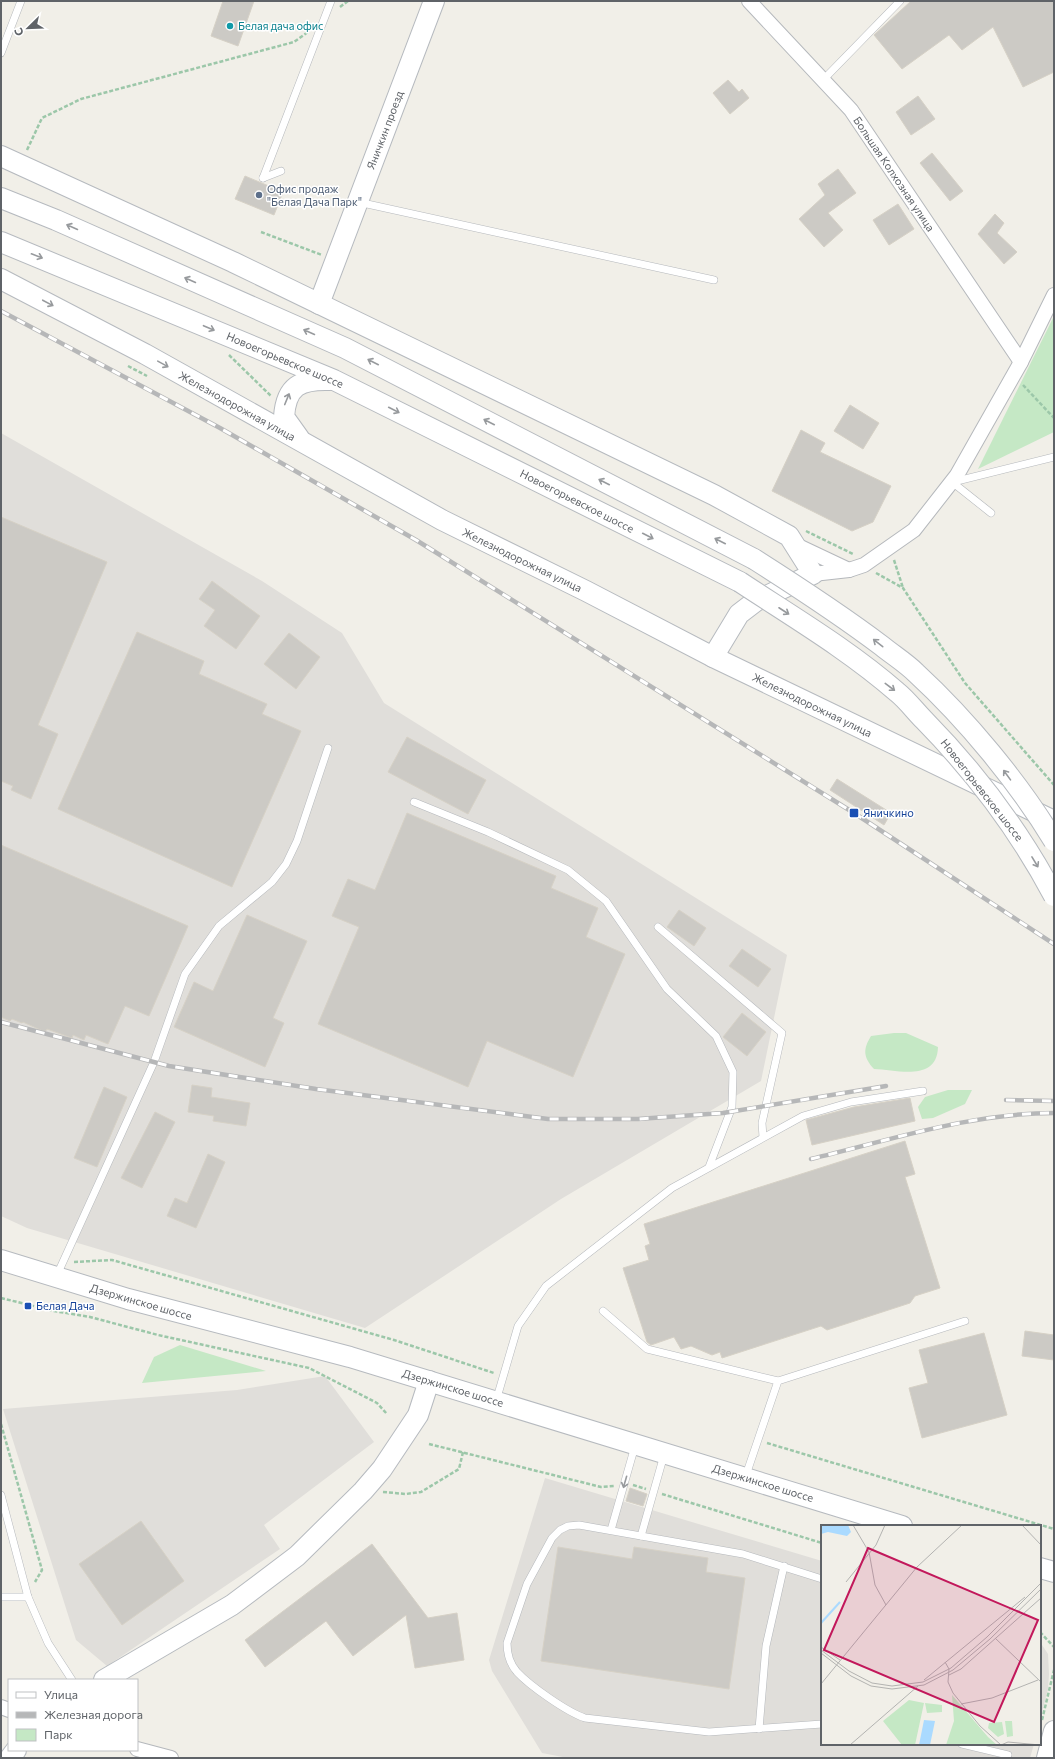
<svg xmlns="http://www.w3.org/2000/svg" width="1055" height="1759" font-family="Commissioner,sans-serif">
<rect width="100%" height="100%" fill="#f1efe8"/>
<!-- industrial -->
<g fill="#e0deda">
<path d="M1,433L262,581L342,633L384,703L787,955L761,1081L561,1199L365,1328L27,1228L1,1216Z"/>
<path d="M325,1376L374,1442L264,1525L280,1549L107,1666L76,1640L3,1409L237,1390Z"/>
<path d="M545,1478L822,1561V1744H1034L1030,1758H568L542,1753L492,1671L489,1660Z"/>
<path d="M1040,1642L1048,1654L1049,1674L1048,1689L1040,1720Z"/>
</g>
<!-- green -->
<g fill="#c5e8c5">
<path d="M1054,316V432L978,469Z"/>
<path d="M894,1033H906L938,1047C937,1082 898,1070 874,1069C863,1057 863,1049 871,1036Z"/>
<path d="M948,1090H972L965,1104L933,1118L922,1119L918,1107L925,1097Z"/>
<path d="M180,1345L266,1371L142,1383L154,1357Z"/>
</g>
<!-- building -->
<g fill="#cccac5" stroke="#d6d1c6">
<path d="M223,1H254L238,46L211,36Z"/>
<path d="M911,1H1054V72L1023,87L993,27L962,50L949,35L902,69L874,35Z"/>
<path d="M728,80L739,92L742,89L749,98L730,114L713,93Z"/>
<path d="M918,96L935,119L911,135L896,112Z"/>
<path d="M932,153L963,191L950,201L920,163Z"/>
<path d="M838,169L856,193L828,213L843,230L824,247L799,219L825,195L818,184Z"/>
<path d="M245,176L283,192L274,215L235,199Z"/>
<path d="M898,204L914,229L889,245L873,220Z"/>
<path d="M995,214L1004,223L997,233L1017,252L1004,264L978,234Z"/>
<path d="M850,405L879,423L863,449L834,431Z"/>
<path d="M801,430L825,443L820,452L891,486L873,522L852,531L772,491Z"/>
<path d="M1,517L107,562L38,725L58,734L31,799L11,790L13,786L1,781Z"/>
<path d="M212,581L260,616L236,649L204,626L215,610L199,599Z"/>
<path d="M137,632L204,661L199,674L267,704L262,714L301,731L232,887L58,809Z"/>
<path d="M289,633L320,657L296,689L264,664Z"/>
<path d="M407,737L486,780L468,814L388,772Z"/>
<path d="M837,779L891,813L884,825L830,790Z"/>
<path d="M407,813L556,876L551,888L598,908L586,937L625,954L573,1077L487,1041L468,1087L318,1024L359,927L332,916L348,879L375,890Z"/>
<path d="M1,845L188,926L149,1016L125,1006L108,1044L86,1035L84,1040L73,1035L72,1038L47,1029L45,1032L23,1022L22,1023L12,1019L10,1021L1,1017Z"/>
<path d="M679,910L706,928L694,946L667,927Z"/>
<path d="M247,915L307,941L273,1018L284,1023L265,1067L174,1027L194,982L213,991Z"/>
<path d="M742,949L771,969L758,987L729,966Z"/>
<path d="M742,1013L766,1032L747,1056L723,1037Z"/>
<path d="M192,1085L212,1088L211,1097L250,1103L246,1126L213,1121L214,1116L188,1112Z"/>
<path d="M104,1087L127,1097L97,1167L74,1158Z"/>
<path d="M910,1098L915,1121L812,1145L806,1120L854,1107Z"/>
<path d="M155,1112L175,1122L142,1188L121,1178Z"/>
<path d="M905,1141L915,1174L905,1177L940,1288L915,1296L910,1303L827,1330L821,1326L722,1358L720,1352L712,1355L691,1346L681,1349L674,1337L651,1345L647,1342L623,1268L649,1260L645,1246L650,1244L644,1224Z"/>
<path d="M208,1154L225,1162L196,1228L167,1216L175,1198L187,1203Z"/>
<path d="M1025,1331L1054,1335V1360L1022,1356Z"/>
<path d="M984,1333L1007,1415L922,1438L909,1388L928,1383L919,1350Z"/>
<path d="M630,1488L647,1494L643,1506L626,1501Z"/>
<path d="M141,1521L184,1581L122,1625L79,1564Z"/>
<path d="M372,1544L428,1618L457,1613L464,1660L415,1668L406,1615L353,1656L326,1621L265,1667L245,1640Z"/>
<path d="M558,1547L632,1559L634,1547L708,1558L706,1572L745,1578L729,1689L541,1661Z"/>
</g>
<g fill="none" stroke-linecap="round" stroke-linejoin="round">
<!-- lane casing -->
<g stroke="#b5b8bc" stroke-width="8">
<g id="lane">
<path d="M1,53L21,1"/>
<path d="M823,80L900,1"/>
<path d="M263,178L331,1"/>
<path d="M263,178L281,171"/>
<path d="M358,202L714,280"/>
<path d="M952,482L991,513"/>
<path d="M953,482L1054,457"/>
<path d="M414,802L488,832L568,870L606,901L667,989L716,1036L733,1072L732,1107L709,1167"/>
<path d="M658,927L782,1033L762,1123L763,1137"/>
<path d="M57,1275L154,1062L185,974L219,926L272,882L286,864L297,841L328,748"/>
<path d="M603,1311L647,1349L778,1381"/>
<path d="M496,1401L518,1326L546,1286L672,1188L803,1116L851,1102L923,1091"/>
<path d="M745,1478L778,1381L965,1321"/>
<path d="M1,1495L28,1597L48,1643L72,1680"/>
<path d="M611,1530L635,1446"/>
<path d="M641,1536L664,1455"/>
<path d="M822,1579L743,1554L579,1525L568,1526L560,1530L552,1538L527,1584L507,1643C507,1654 510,1664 517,1672C530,1686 567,1712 585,1718L709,1732L822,1724"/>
<path d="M1,1597H28"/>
<path d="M759,1729L766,1646L784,1566"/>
<path d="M962,1744L1008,1755"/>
</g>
</g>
<!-- street casing -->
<g stroke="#b5b8bc" stroke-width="16">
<g id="street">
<path d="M749,1L851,110L1021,362"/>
<path d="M794,544L849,570"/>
<path d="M813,574L849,570L864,565L914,530L957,475L1021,362L1054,295"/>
<path d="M1,1707L9,1710"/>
<path d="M137,1749L171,1758"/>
</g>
</g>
<!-- secondary casing -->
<g stroke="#b6babf" stroke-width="22">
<g id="secondary">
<path d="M1,156L233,262L714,495L789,536L813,574L756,601L739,614L713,657"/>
<path d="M1,198L56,220L345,348L754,559"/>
<path d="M1,242L334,380L740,582"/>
<path d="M1,279L145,354L442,520L586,591L713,657L1054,821"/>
<path d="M319,304L434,1"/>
<path d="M299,438L284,417C286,386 300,379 330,380"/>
<path d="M1,1260L128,1299L350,1357L902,1526"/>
<path d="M1040,1568L1054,1572"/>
<path d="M104,1680L232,1605L297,1556L363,1491L382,1469L418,1415L429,1381"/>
<path d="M10,1758L16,1750"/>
<path d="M1047,1758L1054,1731"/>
</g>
</g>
<!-- path -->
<g stroke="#9cc7a9" stroke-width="2.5" stroke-dasharray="4 2" stroke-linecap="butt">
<path d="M340,7L348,1"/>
<path d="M27,150L42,118L81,99L294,42L308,32"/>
<path d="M261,232L322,255"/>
<path d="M229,355L271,396"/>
<path d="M128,366L147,376"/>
<path d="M1023,385L1054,418"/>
<path d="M806,531L853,554"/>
<path d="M894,560L903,588"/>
<path d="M876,573L903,588L965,683L1054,785"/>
<path d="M74,1262L112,1260L394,1340L494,1373"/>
<path d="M1,1298L54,1311L90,1317L158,1335L309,1368L377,1403L387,1414"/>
<path d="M1,1424L42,1570L35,1582"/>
<path d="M767,1443L1054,1529"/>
<path d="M429,1444L601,1487L614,1486"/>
<path d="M633,1485L646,1489"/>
<path d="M383,1492L406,1494L421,1492L459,1469L463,1452"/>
<path d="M662,1494L822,1543"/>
<path d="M1040,1632L1054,1647"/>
<path d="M1042,1720L1054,1670"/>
</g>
<!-- lane -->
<use href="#lane" stroke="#fff" stroke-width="7"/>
<!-- street -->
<use href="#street" stroke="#fff" stroke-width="14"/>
<!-- secondary -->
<use href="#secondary" stroke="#fff" stroke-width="20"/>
<!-- rail casing -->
<g stroke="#b6b7b8" stroke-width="4.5">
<g id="rail">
<path d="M1,311L220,428L416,540L854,813L1054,944"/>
<path d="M1,1022L169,1066L316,1089L548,1119H638L723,1113L886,1086"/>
<path d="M1006,1100L1054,1101"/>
<path d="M811,1159C891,1140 971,1113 1054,1113"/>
</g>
</g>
<!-- rail -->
<use href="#rail" stroke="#fff" stroke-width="3" stroke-dasharray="9" stroke-linecap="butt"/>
<!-- secondary-bridge casing -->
<g stroke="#b6babf" stroke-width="22" stroke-linecap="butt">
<g id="secondary-bridge">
<path d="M754,559C798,587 841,615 882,646C893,655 906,663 916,673C966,719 1019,783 1054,841"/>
<path d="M740,582C793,617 849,650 897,692C907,700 915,711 924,720C975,772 1020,832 1054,896"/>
</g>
</g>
<!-- secondary-bridge -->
<use href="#secondary-bridge" stroke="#fff" stroke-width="20"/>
</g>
<!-- one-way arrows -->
<defs><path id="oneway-shaft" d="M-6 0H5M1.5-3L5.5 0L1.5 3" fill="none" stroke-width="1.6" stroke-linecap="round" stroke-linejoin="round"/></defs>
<g stroke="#979a9d">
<use href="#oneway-shaft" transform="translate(72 227) rotate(-156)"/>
<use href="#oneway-shaft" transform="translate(37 256) rotate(21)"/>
<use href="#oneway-shaft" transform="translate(190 280) rotate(-156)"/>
<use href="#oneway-shaft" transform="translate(48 303) rotate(28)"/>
<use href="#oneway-shaft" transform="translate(209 328) rotate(23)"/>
<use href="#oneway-shaft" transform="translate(309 332) rotate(-156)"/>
<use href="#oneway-shaft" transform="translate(373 362) rotate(-153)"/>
<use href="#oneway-shaft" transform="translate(163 364) rotate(29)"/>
<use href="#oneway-shaft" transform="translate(287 399) rotate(-68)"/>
<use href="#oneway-shaft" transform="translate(394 410) rotate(27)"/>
<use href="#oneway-shaft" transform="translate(489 422) rotate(-153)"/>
<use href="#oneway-shaft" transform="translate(604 482) rotate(-153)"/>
<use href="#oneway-shaft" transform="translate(648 536) rotate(27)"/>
<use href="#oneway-shaft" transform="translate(720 541) rotate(-153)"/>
<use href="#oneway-shaft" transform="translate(784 611) rotate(33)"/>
<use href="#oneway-shaft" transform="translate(878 643) rotate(-142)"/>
<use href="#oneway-shaft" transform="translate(890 687) rotate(37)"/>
<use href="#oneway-shaft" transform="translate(1007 775) rotate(-126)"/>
<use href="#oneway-shaft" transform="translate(1035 862) rotate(59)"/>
<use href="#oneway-shaft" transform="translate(625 1482) rotate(106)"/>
</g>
<!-- markers -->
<circle fill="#0f9aa8" stroke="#fff" stroke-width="1.5" cx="230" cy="26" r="4"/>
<circle fill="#5c6f8a" stroke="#fff" stroke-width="1.5" cx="259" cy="195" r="4"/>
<g fill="#1a4fb4" stroke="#fff" stroke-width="1.5">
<rect x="849" y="808" width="10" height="10" rx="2"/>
<rect x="24" y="1302" width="8" height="8" rx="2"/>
</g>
<g text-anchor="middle" stroke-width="3" stroke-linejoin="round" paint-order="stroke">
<!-- culture labels -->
<g font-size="11" fill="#0d838f" stroke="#fff" text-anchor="start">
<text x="238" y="30">Белая дача офис</text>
</g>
<!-- street labels -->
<g font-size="11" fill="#5f6368" stroke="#fff">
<text transform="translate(385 130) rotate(-69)" y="4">Яничкин проезд</text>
<text transform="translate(894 174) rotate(56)" y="4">Большая Колхозная улица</text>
<text transform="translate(285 360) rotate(23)" y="4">Новоегорьевское шоссе</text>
<text transform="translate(237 406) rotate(29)" y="4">Железнодорожная улица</text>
<text transform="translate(577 501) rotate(27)" y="4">Новоегорьевское шоссе</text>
<text transform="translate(522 560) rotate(26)" y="4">Железнодорожная улица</text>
<text transform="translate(812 705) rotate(26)" y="4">Железнодорожная улица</text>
<text transform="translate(982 790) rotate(52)" y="4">Новоегорьевское шоссе</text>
<text transform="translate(141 1302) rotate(16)" y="4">Дзержинское шоссе</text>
<text transform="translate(453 1388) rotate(17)" y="4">Дзержинское шоссе</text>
<text transform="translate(763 1483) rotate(17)" y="4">Дзержинское шоссе</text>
</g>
<!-- service labels -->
<g font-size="11" fill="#4e5e75" stroke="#fff" text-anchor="start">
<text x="267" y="193">Офис продаж<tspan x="267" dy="13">"Белая Дача Парк"</tspan></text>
</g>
<!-- transit labels -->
<g font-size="11" fill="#164399" stroke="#fff" text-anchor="start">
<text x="863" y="817">Яничкино</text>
<text x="36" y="1310">Белая Дача</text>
</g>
</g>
<!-- overview -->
<g transform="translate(821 1525)">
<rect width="220" height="220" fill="#f1efe8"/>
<path d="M131,170L167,212L176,220H125L133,196ZM88,175L103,178L94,220H81L62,196ZM104,178L121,180V187L106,188ZM184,196H191L192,211L186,212ZM181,197L183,209L177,212L167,203L168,198Z" fill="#c5e8c5"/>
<path d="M0,0H27L30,7L26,11L7,7L0,9ZM103,195L114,196L109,220H98Z" fill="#aadaff"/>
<path fill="none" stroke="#aadaff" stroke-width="2" d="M0,98L19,77"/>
<path fill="none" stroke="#b3b3b1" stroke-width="1" d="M32,0L48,27L54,60L65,80M201,0L220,20M25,57L55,20L64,0M174,113L220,157M0,122L19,135M0,125L28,146L51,158L71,161L102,157L130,143L166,112L220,58M0,128L30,151L50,161L71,164L103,160L132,145L169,114L220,64M124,137L128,144L127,157L132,168L159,201L180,220M128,150L140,144L220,73M103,155L204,72M0,159L96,42L141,0M140,179L171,173L217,155M29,220L97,161M180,220L187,217L219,220"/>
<path fill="#c2185b" fill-opacity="0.15" stroke="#c2185b" stroke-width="2" d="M47,23L217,95L173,197L3,125Z"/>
<rect width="220" height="220" fill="none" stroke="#5f6368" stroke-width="2"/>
</g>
<!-- border -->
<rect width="1055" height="1759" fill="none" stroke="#5f6368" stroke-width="4"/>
<!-- legend -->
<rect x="8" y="1679" width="130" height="72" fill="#ffffff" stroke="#bfc1c3"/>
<rect x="16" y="1692" width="20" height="6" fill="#ffffff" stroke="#bfc1c3"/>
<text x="44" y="1699" font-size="12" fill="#5f6368">Улица</text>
<rect x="16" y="1712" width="20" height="6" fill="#b6b7b8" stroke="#bfc1c3"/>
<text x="44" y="1719" font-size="12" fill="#5f6368">Железная дорога</text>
<rect x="16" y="1729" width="20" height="12" fill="#c5e8c5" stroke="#bfc1c3"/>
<text x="44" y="1739" font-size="12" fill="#5f6368">Парк</text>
<!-- north arrow -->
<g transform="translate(28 28) rotate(247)" stroke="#ffffff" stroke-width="3" paint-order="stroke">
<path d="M0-3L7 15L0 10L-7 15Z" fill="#5f6368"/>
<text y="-6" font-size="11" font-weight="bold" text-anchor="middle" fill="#5f6368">С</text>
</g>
</svg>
